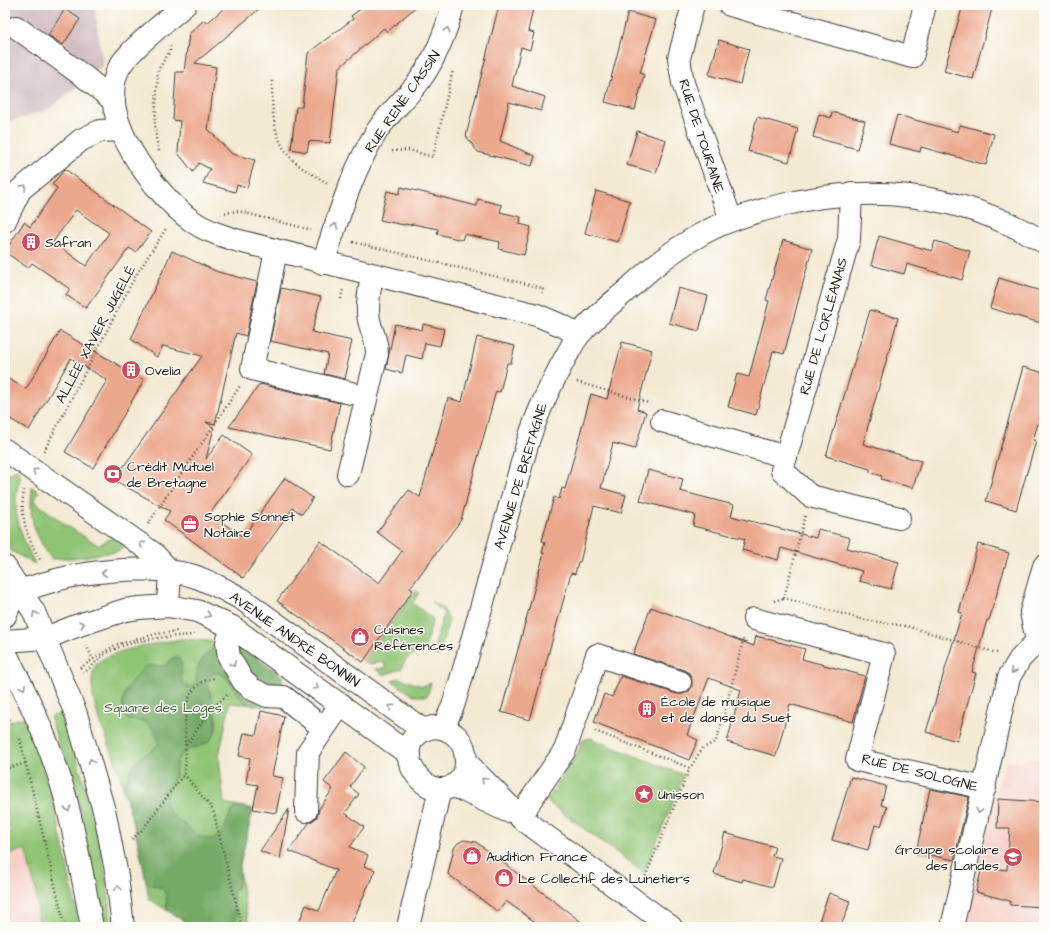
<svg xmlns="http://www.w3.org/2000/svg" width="1049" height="932" font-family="'Architects Daughter',sans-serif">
<rect width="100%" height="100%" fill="#fdfcf7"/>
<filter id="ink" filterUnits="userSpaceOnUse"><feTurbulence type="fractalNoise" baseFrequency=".025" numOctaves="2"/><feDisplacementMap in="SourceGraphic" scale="8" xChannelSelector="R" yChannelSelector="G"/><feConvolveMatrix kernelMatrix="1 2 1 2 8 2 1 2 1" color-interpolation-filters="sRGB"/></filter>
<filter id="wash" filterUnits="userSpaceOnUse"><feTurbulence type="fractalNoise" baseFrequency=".012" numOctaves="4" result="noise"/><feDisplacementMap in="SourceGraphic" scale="16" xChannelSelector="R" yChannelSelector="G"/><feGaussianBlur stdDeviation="0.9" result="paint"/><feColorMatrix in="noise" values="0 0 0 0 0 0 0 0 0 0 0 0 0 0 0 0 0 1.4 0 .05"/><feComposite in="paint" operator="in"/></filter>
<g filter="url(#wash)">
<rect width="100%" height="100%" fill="#f4ead4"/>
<!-- built -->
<g fill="#f7d0c9">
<path d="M5,721L20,757L54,927H5Z"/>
<path d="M1032,759L1044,760V927H965L997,787L1006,763Z"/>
</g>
<!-- industrial -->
<path fill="#d2bec1" d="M5,5H94L103,65L49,109L21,119L9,121H5Z"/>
<!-- green -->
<g fill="#90c475" stroke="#567048">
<path d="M17,470L21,476C9,509 20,533 35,564L11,551L5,543V475Z"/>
<path d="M32,487L39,492L34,501L67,526L98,545L114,537L124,545L120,551L73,558L51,559C33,530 29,522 32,487Z"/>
<path d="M416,590L419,593L412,603L433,619L425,648L406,659L401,669L384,675L375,669L385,668V663L377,662L369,665L363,661Z"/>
<path d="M431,601L443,609L449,619L439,656L432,654L444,613Z"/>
<path d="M182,639L221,642L283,682L271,706L230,703L219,756L224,803L253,809L239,869L249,927H193L149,899C142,854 130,810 117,767C110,745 99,723 94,701C92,690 90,675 96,665C106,650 164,642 182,639Z"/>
<path d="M398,678L423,686L431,683L427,696H414L392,681Z"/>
<path d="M62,713C85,783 106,853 112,927H104L80,808L50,717Z"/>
<path d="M24,717L52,794L80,927H39L36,891L25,849L5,856V834L11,832L5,815V723Z"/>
<path d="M590,738L684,775L644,873L547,801L578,752L583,740Z"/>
</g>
<!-- forest -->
<path fill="#74aa66" stroke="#486341" d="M221,642C245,649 262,661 282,676C284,688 278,696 271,706C264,706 252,707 246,703C236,697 223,658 207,679C209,695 220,716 215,732C209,751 187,743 178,759C175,765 176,770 175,776C173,782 169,787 167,793C160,809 175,817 186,826C191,830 197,837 203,838C229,845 224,811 238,807C242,806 248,808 253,809L239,868V884L233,893L237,927H194L167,910L166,894L162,888L151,885L146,881L136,831L123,789C126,778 132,766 140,758C148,752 155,751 159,742L154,731L144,721L128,720C126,717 123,712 123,708C120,693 136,675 146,666H165L172,658L178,657L182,664C181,672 179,685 189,687L196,683L197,669L205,655Z"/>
<g id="blocks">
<!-- building -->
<g fill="#eca88d" fill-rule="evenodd">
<path d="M228,5H264L195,63L216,67L208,129L232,154L255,160L247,188L237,185L235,192L203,183L210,169L199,163L193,172L178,153L180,121L173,120L176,72H184L189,34L204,20L207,23Z"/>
<path d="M366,5H418L387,32L384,28L339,68L330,143L309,141L307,152L291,149L296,107H302L308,53L353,19L351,16Z"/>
<path d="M499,5H534L528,31L534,33L530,50L521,47L512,86L545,97L541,111L509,102L500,141L535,156L532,166L478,152L466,136Z"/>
<path d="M963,5H993L973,79L944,71Z"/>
<path d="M65,9L80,19L63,45L48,35Z"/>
<path d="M628,12L656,20L640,73L644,75L635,110L605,102Z"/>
<path d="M719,40L749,49L740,84L709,75Z"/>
<path d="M832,112L865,121L857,149L813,137L819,114L831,118Z"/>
<path d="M897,115L958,132L960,125L994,134L986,165L921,147L920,152L889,144Z"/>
<path d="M757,117L798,129L789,162L748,151Z"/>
<path d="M637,131L666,140L656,173L627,165Z"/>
<path d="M65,169L151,232L136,252L129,248L86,308L66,295L70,289L32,263L28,268L5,252L24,222L30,227L57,188L52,184ZM76,210L109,233L86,266L53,242Z"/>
<path d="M401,187L477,206L478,199L502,205L500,212L521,217L520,224L531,227L524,255L499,249L500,242L464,234L462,240L437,234L438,229L413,224L410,225L405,224L404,225L380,220L387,191L399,194Z"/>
<path d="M596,191L630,201L618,242L585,233Z"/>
<path d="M879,236L932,251L935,241L970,251L962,280L907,264L904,274L871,265Z"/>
<path d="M783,240L812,249L784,354L773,351L756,415L728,407L737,374L749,377L769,301L766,300Z"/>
<path d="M172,251L218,272L257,282L246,336L236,333L215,424L206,422L214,428L206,459L224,435L252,455L210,514L243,537L285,478L313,498L302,514L293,508L243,578L164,520L170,511L114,480L202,356L163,346L157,357L131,339Z"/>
<path d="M999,278L1044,292V324L990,308Z"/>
<path d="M281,288L321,297L312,332L352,341L346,366H348L345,379L324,374L328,354L270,341Z"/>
<path d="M678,288L708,296L699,331L669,323Z"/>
<path d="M870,310L898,318L863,444L921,461L913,488L881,479L882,476L870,472V469L826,456Z"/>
<path d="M395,324L422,330L423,324L444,329L440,346L425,343L422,359L406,355L402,373L386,369Z"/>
<path d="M60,331L144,380L93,468L65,452L107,380L71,358L29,430L5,416V377L26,389Z"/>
<path d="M477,337L515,346L511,363H507L500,392L496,391L461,520L410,588L413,590L363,662L277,601L320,541L379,583L402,551L377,532L409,490L420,497L448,398L462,402Z"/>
<path d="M622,342L652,350L637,409L646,412L635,449L613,443L601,488L626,495L621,513L594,506L580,562H578L575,574L571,573L530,720L501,712L544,553H542L545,542L542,541L554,497L559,499L562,488L565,489L591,394L607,399Z"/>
<path d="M1023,367L1044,373V404L1033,440L1036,441L1016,510L986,501Z"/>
<path d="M260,384L340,403L330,449L229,427Z"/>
<path d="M648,470L683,479L680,491L734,505L731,516L816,538L818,529L850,538L847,548L899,562L891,589L859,581L862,571L781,548L778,560L742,550L745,539L693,526L695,515L640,501Z"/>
<path d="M978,544L1009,553L989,620H987L972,672L976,673L957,741L926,732L962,613L959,612Z"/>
<path d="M651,607L754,646L756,636L805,649L802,659L865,676L853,722L790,704L776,756L727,742L741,690L709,678L687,735L698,740L689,760L594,722L604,694L612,697L621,676L677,694H683L689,691L692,686V679L689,673L684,670L633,654Z"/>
<path d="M261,711L284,716L272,776L283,778L276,813L253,809L258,785L246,783L250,758L239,756L244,733L256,735Z"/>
<path d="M346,752L364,767L350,787L359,794L345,813L364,827L350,847L368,855L364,866L375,870L351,925L356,927H297L306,905L319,911L336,870L289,851L309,823L317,817L319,809L333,789L324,782Z"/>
<path d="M851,777L886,786L881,805L887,807L881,826L875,825L868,850L832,840Z"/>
<path d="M930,789L969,797L954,860L916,852Z"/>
<path d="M998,799L1044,802V907L1010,905V901L976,892L982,867L1007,870L1010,828H997Z"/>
<path d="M289,809L280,859L260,851Z"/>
<path d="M725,833L775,847L772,856L781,858L773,887L743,879L742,882L714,874Z"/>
<path d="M464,840L476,842L588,927H542L506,901L498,912L448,874L454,848L458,843Z"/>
<path d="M829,893L850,901L846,914L840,927H817Z"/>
</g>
</g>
</g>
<g filter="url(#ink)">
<use href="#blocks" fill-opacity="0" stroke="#3c3b38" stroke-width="1"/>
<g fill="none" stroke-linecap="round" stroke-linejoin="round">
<!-- minor casing -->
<g stroke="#3c3b38" stroke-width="24">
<g id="minor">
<path d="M185,5C169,19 128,50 119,68C94,116 155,194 192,221C206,231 223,236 239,241L537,315L565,327L578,336"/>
<path d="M693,5L679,58L683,83L731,220"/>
<path d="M730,5L912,57L925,5"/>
<path d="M16,27L86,78L114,101"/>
<path d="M851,193L849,239L782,470L810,496L899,518"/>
<path d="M5,221L20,190L81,140L100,131L121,130"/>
<path d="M276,251L252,369L351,393"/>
<path d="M323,263C338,218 352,171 377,131C389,112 407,98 420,80C437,56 446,32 453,5"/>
<path d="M662,421L786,457"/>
<path d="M5,450L153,553L170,571L168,606"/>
<path d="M348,474L377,354C377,338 372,334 369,320C366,306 370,288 372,275"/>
<path d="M754,619L884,654L857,760L985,788"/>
<path d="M232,627L227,643L229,657L243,681L252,689L267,696L284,697L323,728"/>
<path d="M1037,641L1031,612L1044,566"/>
<path d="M443,728L453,706L460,683L527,445C536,415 549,388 564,360C569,352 573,342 579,335C592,319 610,305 626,291C649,270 672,250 700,235C724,221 751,213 778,206C871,182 960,193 1044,242"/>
<path d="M306,811L308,752L341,704"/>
<path d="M521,818L530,801L565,750L597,655L680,682"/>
<path d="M408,927L440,789"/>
<path d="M952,927L1009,677L1020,659L1037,641"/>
</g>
</g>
<!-- major casing -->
<g stroke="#3c3b38" stroke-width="24">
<g id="major">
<path d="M5,567L34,612L76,714L105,814L117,876L123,927"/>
<path d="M5,616C8,608 13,596 21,591C26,588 33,587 39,585C80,571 147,564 190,575C208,580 225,590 242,599L423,730"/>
<path d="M5,641L46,638L76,626L125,610L139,608L168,606L197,611L232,627L410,755"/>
<path d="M5,652C29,698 51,745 65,796C76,839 84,883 92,927"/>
<path d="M433,727C453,728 465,740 466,760C466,766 466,772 462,777C433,819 376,741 433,727Z"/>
<path d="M466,762L521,818L671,927"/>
<path d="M454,786L507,811"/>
</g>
</g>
<!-- path -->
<g stroke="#3c3b38" stroke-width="2.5" stroke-dasharray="1 3" stroke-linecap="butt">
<path d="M272,81C272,111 272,142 296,163C305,171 317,176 327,183"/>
<path d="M159,151L156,138L155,123L158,70L170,51V46"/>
<path d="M392,151L409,150L433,157L453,70"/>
<path d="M225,213L238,211L311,230"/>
<path d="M353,242L543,288L542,293"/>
<path d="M341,299L343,289"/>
<path d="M577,382L649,403"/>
<path d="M44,451L135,277L167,227"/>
<path d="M24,490C19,517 28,539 41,561"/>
<path d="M805,516L784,598L865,620L906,626L997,653"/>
<path d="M148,524L240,386"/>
<path d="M774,601L784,598"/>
<path d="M86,645L93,659"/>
<path d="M80,668L115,645L156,634L178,631"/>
<path d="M83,673C92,668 98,658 107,653C128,640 169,636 194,635"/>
<path d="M5,720L12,718"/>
<path d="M595,731L690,768"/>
<path d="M20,739L65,927"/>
<path d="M186,745L215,705L227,695"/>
<path d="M5,769L26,763"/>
<path d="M184,774L213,810L242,927"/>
<path d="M132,839L142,830L184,774C191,744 170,685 215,678"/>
<path d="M644,880L690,768L702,749L716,741L723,719L744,637"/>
</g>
<!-- minor -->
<use href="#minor" stroke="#fff" stroke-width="22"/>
<!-- major -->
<use href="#major" stroke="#fff" stroke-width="22"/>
</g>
<!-- one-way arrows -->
<defs><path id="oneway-chevron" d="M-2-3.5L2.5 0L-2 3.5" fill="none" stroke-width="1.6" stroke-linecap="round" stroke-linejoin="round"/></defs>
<g stroke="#999">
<use href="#oneway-chevron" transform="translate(447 30) rotate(-74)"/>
<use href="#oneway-chevron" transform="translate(24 187) rotate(-44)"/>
<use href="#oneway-chevron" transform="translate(335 226) rotate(-71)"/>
<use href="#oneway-chevron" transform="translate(35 471) rotate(-146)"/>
<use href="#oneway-chevron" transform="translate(142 544) rotate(-144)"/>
<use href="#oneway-chevron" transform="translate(104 573) rotate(174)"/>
<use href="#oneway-chevron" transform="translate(35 614) rotate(-117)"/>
<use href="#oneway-chevron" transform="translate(208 615) rotate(22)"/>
<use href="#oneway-chevron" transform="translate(82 624) rotate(-18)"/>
<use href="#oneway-chevron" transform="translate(233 664) rotate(64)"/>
<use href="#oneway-chevron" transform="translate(1013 671) rotate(121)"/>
<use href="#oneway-chevron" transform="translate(23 687) rotate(63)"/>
<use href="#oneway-chevron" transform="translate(316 687) rotate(35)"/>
<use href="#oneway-chevron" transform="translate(391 707) rotate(-144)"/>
<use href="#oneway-chevron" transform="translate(91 761) rotate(-105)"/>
<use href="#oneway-chevron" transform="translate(484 780) rotate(-135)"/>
<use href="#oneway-chevron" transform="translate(68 809) rotate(76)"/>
<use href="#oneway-chevron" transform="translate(979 811) rotate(103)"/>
<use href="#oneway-chevron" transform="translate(118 888) rotate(-97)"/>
</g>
</g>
<!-- icons -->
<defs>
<g id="building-disc" transform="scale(1)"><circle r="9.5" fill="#d1495b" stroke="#fdfcf7"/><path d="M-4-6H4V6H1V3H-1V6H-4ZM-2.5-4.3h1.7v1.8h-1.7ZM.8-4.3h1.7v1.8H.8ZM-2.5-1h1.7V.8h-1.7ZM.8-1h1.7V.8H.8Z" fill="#fff"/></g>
<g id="bank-disc" transform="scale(1)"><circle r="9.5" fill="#d1495b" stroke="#fdfcf7"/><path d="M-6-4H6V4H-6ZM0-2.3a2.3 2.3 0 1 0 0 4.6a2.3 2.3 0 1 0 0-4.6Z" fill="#fff"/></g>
<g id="office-disc" transform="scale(1)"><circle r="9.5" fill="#d1495b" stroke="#fdfcf7"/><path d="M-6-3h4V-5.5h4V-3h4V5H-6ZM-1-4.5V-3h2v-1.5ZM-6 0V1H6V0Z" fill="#fff"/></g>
<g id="shop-disc" transform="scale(1)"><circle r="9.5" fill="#d1495b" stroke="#fdfcf7"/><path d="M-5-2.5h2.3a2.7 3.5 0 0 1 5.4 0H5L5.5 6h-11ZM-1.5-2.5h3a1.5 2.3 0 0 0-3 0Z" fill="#fff"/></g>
<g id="sight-disc" transform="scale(1)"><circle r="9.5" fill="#d1495b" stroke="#fdfcf7"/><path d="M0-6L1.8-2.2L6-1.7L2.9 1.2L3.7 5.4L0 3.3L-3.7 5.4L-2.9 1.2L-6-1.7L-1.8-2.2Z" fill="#fff"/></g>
<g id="school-disc" transform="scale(1)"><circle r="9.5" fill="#d1495b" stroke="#fdfcf7"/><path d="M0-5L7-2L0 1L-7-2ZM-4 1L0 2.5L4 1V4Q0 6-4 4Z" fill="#fff"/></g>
</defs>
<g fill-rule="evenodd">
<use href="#building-disc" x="31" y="242"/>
<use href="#building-disc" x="131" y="370"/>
<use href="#bank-disc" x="113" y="474"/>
<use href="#office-disc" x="190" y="524"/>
<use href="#shop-disc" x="360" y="637"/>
<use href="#building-disc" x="647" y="709"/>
<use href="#sight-disc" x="644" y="794"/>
<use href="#shop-disc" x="472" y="856"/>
<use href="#school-disc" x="1013" y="857"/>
<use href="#shop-disc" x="504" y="878"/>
</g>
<g text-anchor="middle" stroke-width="3" stroke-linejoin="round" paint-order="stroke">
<!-- street labels -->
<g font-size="14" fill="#1c1c1c" stroke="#fdfcf7">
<text transform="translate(402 101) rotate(-55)" y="5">RUE RENÉ CASSIN</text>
<text transform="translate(702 136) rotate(72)" y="5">RUE DE TOURAINE</text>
<text transform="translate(823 326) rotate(-74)" y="5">RUE DE L'ORLÉANAIS</text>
<text transform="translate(95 334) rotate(-62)" y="5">ALLÉE XAVIER JUGELÉ</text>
<text transform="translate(520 476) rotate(-73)" y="5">AVENUE DE BRETAGNE</text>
<text transform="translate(295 639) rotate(35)" y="5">AVENUE ANDRÉ BONNIN</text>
<text transform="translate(920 772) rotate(14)" y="5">RUE DE SOLOGNE</text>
</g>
<!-- poi labels -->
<g font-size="14" fill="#1c1c1c" stroke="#fdfcf7" text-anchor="start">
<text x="45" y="247">Safran</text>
<text x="145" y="375">Ovelia</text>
<text x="127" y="471">Crédit Mutuel<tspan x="127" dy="16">de Bretagne</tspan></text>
<text x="204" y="521">Sophie Sonnet<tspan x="204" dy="16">Notaire</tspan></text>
<text x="374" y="634">Cuisines<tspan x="374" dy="16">Références</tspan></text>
<text x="661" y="706">École de musique<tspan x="661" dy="16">et de danse du Suet</tspan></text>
<text x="658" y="799">Unisson</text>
<text x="999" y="854" text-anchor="end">Groupe scolaire<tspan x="999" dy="16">des Landes</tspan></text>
<text x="486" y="861">Audition France</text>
<text x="518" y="883">Le Collectif des Lunetiers</text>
</g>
<!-- park labels -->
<g font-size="14" fill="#4a5f40" stroke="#fdfcf7">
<text x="163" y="712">Square des Loges</text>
</g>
</g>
<!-- margin -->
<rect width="1049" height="932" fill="none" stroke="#fdfcf7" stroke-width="20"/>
</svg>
